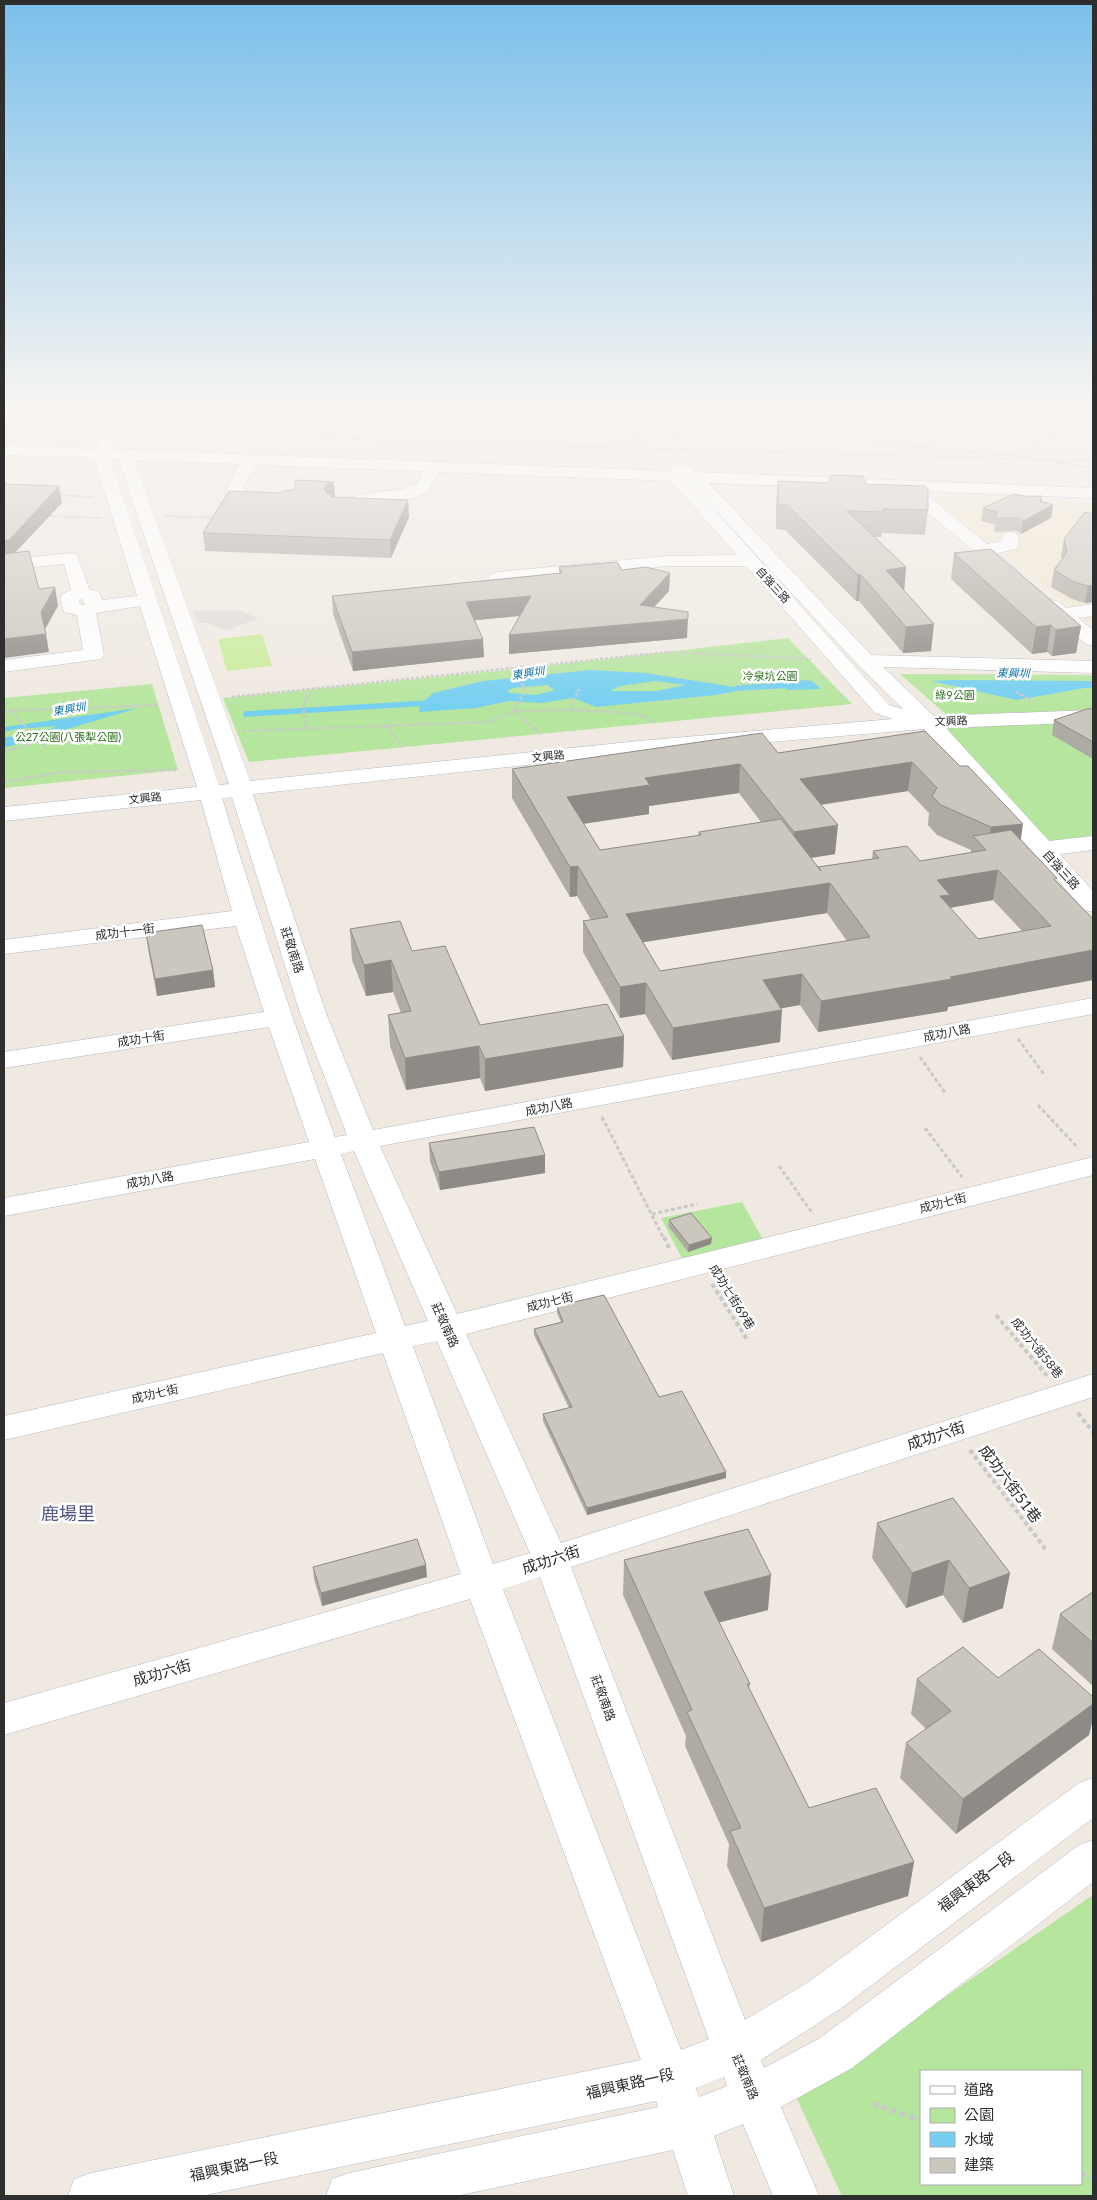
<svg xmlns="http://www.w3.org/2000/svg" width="1097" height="2200" font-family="Lato,'Noto Sans TC',sans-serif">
<rect width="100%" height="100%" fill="#efe9e1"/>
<!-- education -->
<path fill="#f0e6d1" d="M949,496L1093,503V625L932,497Z"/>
<!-- green -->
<g fill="#b6e59e" fill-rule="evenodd">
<path d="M788,638L852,704L249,762L223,698L527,668Z"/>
<path d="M900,674L1093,675V710L947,715Z"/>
<path d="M152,684L178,770L4,788V698Z"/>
<path d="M1093,716V843L1043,849L929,722Z"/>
<path d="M742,1202L766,1245L684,1262L661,1218Z"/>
<path d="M1093,1895V2196H842L797,2099ZM921,2071H1081V2184H921Z"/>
</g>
<!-- pitch -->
<path fill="#c9ec9a" d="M262,634L272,666L227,671L218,639Z"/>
<!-- plaza -->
<path fill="#dfdcd8" d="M238,610L258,618L227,631L207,623H197L193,611Z"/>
<!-- water -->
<g fill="#75cff0" fill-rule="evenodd">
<path d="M590,670L646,673L747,689L716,695L596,707L573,698L542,703L509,701L476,708L419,712L420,705L433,693L483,681ZM655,681L685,685L657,691H610L620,686ZM547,685L555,690L536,695L509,693L508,690L514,688Z"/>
<path d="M802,680L812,681L821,689L788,690L782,687Z"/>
<path d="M952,680L1093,681V688H1084L1017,700L931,681Z"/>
<path d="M138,708L4,748V737L29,736L58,726L15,729L4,732V727Z"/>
</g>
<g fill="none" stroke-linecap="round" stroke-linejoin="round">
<!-- stream -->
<g stroke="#75cff0" stroke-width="5.5">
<path d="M738,688L792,685"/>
<path d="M246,714L428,703"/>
</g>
<!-- minor casing -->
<g stroke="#b4b7c1" stroke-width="1">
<g id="minor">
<path d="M105,439L111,441L113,444L110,449L670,471C679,459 686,464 696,472L1093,488V498L922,491L987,544L1001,541L1004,533L1010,532L1016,533C1020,538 1020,544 1016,549L998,553L1022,574L1019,578L1013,579L1007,578L900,490L709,483L871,655L1093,661V673L883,667L934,716L1093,710V722L946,728L1049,841L1093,836V850L1060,854L1093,891V912L1084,910L924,729L639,753L253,794L326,1013L373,1130L1093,998V1014L380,1146L457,1314L1093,1157V1175L466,1334L561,1543L1093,1374V1397L571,1567L745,2020L810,1981L1079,1783L1093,1778V1818L840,2009L761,2060L764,2068L820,2038L1079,1845L1093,1840V1882L852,2068L781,2107L819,2196H773L743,2124L714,2136L734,2196H688L673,2150L456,2196H326L332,2179L349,2173L658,2107L656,2101L201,2196H68L74,2179L91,2173L641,2060L470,1599L4,1735V1703L461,1574L383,1353L4,1440V1416L376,1333L315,1159L4,1216V1198L309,1142L269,1027L4,1068V1052L264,1012L236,926L4,954V940L232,911L201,800L4,821V807L197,787L140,606L96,613L104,655L101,659L4,672V660L83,650L77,615L64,612L60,598L62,594L71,590L64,564L4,570V560L71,553L77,554L89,589L99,592L102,600L137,596L94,458L4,455V445L94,449L99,441ZM110,459H118L229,784L219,785ZM134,460L240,464L226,491C235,505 263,507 278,504L280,500L278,496L250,493L243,489L256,465L423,471L416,484L403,489L371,493L330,502L327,506L330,510L336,511L371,503L413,498L428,491L439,472L671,481L737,555L667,556L497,572L491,574L488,578L491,582L497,584L667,566H746L875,713L893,719L639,741L250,781ZM694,487L858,665L903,709L889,705ZM82,599L85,604L83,605L80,604L79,600ZM232,797L300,1013L347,1135L335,1137C294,1025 257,912 222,798ZM354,1151L428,1321L405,1326L341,1154ZM437,1341L530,1553L493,1564L413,1346ZM540,1577L709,2039L681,2050L503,1589ZM724,2077L727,2086L699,2097L696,2088Z"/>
<path d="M1052,600L1059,602L1066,608L1093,604V616L1078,618L1093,630V646L1086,644L1045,610L1043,606L1045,602Z"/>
</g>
</g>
<!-- path-far4 -->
<g stroke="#c9c9c9" stroke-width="2" stroke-dasharray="2.5 1" stroke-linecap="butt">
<path d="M78,405L72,410L71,414L80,417L612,438L850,435L900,445L1028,457L1037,441L1065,432L1093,431"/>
<path d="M4,425L96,429"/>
<path d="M117,430L520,445L1093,461"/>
<path d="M1055,462L1093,468"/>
<path d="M57,495L93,497"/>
<path d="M50,516L102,518"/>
<path d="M165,516L217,518"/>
</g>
<!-- path-far3 -->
<g stroke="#c9c9c9" stroke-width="2.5" stroke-dasharray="3 2" stroke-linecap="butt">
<path d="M526,668L518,675L525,690L514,711L541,734"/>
<path d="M1016,692L1031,700"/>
<path d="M232,697L669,652L811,659"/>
<path d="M9,710L48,749"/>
<path d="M570,710L579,689"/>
<path d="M4,711L158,705"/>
<path d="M386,726L403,747"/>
<path d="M307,728L303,707L311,690"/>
<path d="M243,731L489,722L514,711L570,710L630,713L646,717L655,723"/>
<path d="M4,752L40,741"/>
<path d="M4,782L62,772L178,770"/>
</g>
<!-- path-far2 -->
<g stroke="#c9c9c9" stroke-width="3" stroke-dasharray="4 2.5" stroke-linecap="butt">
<path d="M1018,1039L1044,1074"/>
<path d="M920,1057L946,1094"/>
<path d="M1038,1105L1078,1148"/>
<path d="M602,1117L664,1239"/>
<path d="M925,1128L962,1177"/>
<path d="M779,1166L813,1214"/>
<path d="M652,1214L697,1204"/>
</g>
<!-- path-far1 -->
<g stroke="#c9c9c9" stroke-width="4" stroke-dasharray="4.5 3" stroke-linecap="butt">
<path d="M664,1237L670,1250"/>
<path d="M712,1284L748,1341"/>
<path d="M996,1315L1047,1376"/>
<path d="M1078,1413L1093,1432"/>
<path d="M970,1450L1047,1551"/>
</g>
<!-- path -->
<g stroke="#c9c9c9" stroke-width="5" stroke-dasharray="5.5 4" stroke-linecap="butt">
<path d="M873,2104L921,2120"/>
<path d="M1081,2174L1093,2178"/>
</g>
<!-- minor -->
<use href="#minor" fill="#fff" fill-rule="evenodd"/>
</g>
<!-- wall -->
<g fill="#afaba4" fill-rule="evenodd">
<path d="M295,481L334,482L335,497L409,517L391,558L205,551L203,533L282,493L293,490L296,486Z"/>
<path d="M778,481L866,484L928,510L925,535L882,533L881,537H874L906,567L904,590L931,651L903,653L859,601H856L785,530L776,529V506Z"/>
<path d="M1041,501L1053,505L1051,518L1021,534L1016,531L994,532L995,525L981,521L983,508Z"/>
<path d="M1093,514V603V602L1085,603L1072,599L1051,587L1054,570L1062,559L1061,556L1064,539Z"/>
<path d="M954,553L1081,626L1076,653L1052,656L1047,652L1032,654L951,579Z"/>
<path d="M559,567L622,570L670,573L669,591L654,607L687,638L509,654L519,616L475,620L484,657L353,671L333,614L332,596L559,573Z"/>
<path d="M1093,709V759L1052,735L1054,720Z"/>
<path d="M925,731L1056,882L1093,919V980L948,1007L947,1011L818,1032L800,1005L781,1008L780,1042L672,1060L645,1014L620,1018L583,952V921L591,920L577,896L570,897L512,798V769L778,753ZM908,791L929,813L928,825L937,835L971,850V853L920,861L873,851L872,859L818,867L811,858L835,854L821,805ZM739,793L761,822L699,832L698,836L600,850L583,824L649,814V806ZM993,900L1022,931L978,939L950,908ZM827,913L847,941L660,971L643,942Z"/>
<path d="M350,929L412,951L480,1025L624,1036L623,1067L485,1091L480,1078L406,1090L390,1046L388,1015L401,1013L393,992L366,996L352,960Z"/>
<path d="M146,933L213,970L215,987L157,996L148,949Z"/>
<path d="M429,1143L545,1155V1173L440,1190L430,1161Z"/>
<path d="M669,1220L711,1244L688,1252L668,1226Z"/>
<path d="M557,1306L659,1397L726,1472V1478L587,1515L543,1421V1414L569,1408L534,1335V1329L561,1322L557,1313Z"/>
<path d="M953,1498L1003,1608L963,1623L943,1595L906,1608L872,1558L877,1523Z"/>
<path d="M624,1560L768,1610L719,1622L750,1684L749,1688L809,1808L914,1862L908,1896L761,1942L727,1866L729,1844L685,1746L686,1736L623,1595Z"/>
<path d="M313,1567L427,1577L322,1606L314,1579Z"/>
<path d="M1093,1592V1686L1052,1649L1060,1614Z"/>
<path d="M998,1678L1093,1697V1718L1089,1735L956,1834L900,1778L906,1743L926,1729L911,1714L917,1679Z"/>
</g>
<!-- shaded-wall -->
<g fill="#8e8b86">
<path d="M334,482L335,499L332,500L324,489L327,484Z"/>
<path d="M59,486L62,503L11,557L4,559V540Z"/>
<path d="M1042,496L1040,509L1053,505L1051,518L1021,534L1023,521L1040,501Z"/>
<path d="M408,500L409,517L391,558L390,540Z"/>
<path d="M906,567L904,593L886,570Z"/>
<path d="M670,573L669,591L639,623L640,605Z"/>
<path d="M858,575H861L859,601H856Z"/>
<path d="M1093,585V602L1085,603L1088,586Z"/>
<path d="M55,587L58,606L44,631L41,612Z"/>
<path d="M531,596V615L466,621V602Z"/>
<path d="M688,619L687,638L509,654V635Z"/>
<path d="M934,624L931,651L903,653L906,627Z"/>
<path d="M1051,625L1047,652L1032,654L1036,627Z"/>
<path d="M1081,626L1076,653L1052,656L1056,630Z"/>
<path d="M46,634L49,652L4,658V639Z"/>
<path d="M483,639L484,657L353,671L352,652Z"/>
<path d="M912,762L908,791L798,808L800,779Z"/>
<path d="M740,764L739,793L649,806V814L567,826V797L645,778Z"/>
<path d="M1023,824L1019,853L987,856L991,827Z"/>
<path d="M838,825L835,854L791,861L794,832Z"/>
<path d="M578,866L577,896L570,897V867Z"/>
<path d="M998,870L993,900L938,910L937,880Z"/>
<path d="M830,883L827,913L626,945V914Z"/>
<path d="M1093,950V980L948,1007L947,1011L818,1032L821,1001Z"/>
<path d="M391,960L393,992L366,996L364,965Z"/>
<path d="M213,970L215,987L157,996L155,979Z"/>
<path d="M802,974L800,1005L761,1012L763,980Z"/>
<path d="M646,983L645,1014L620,1018V987Z"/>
<path d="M782,1010L780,1042L672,1060L673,1028Z"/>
<path d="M624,1036L623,1067L485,1091V1059Z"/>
<path d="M479,1046L480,1078L406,1090L405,1058Z"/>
<path d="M545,1155V1173L440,1190L439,1172Z"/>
<path d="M712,1238L711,1244L688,1252L689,1245Z"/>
<path d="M726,1472V1478L587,1515V1508Z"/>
<path d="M949,1560L943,1595L906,1608L912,1573Z"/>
<path d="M426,1565L427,1577L322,1606L321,1593Z"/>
<path d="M1010,1573L1003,1608L963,1623L969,1588Z"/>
<path d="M771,1575L768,1610L702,1627L704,1592Z"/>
<path d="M1093,1704V1718L1089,1735L956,1834L963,1799Z"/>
<path d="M914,1862L908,1896L761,1942L764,1908Z"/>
</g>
<!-- building -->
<g fill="#cbc7bf" stroke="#8e8b86" fill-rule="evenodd">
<path d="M831,475L863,476L866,484L924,486L928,489V510L883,509L884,512L847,511L906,567L886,570L934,624L906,627L861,575H858L787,505H778V481L828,483Z"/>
<path d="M302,480L334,482L327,484L324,489L327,494L332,495L331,497L408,500L390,540L203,533L229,491L282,493L283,491L293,490L296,485L295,481Z"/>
<path d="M4,484L59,486L9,540H4Z"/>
<path d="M1014,494L1027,497L1042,496L1040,501L1053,505L1023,521L1018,518H995L997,512L983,508Z"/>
<path d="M1085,512L1093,514V585L1088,586L1074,582L1054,570L1067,552L1064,539Z"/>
<path d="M991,549L1081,626L1056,630L1051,625L1036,627L954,553Z"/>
<path d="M29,551L39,589L55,587L41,612L46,634L4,639V554Z"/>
<path d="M617,562L622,570L646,567L670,573L640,605L688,612V619L509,635L531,596L466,602L483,639L352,652L332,596L562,573L559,567Z"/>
<path d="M1087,709H1093V742L1054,720Z"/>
<path d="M925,731L960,766H968L1023,824L991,827L941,805L932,796L937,788L912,762L800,779L838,825L794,832L740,764L645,778L650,785L567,797L600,850L701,835L699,832L781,819L821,871L818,867L879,858L873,851L907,846L920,861L986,850L973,836L1011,830L1057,878L1054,879L1093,919V950L950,977L952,979L821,1001L802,974L763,980L782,1010L673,1028L646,983L620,987L583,921L608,917L578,866L570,867L512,769L762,733L778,753ZM998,870L1051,926L978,939L940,896L950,895L937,880ZM830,883L870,937L660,971L626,914Z"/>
<path d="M400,921L412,951L445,946L480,1025L607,1004L624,1036L485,1059L479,1046L405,1058L388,1015L411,1011L391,960L364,965L350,929Z"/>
<path d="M202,925L213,970L155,979L146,933Z"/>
<path d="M534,1127L545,1155L439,1172L429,1143Z"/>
<path d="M691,1213L712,1238L689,1245L669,1220Z"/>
<path d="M604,1295L659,1397L682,1391L726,1472L587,1508L543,1414L572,1407L534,1329L563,1322L557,1306Z"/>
<path d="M953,1498L1010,1573L969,1588L949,1560L912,1573L877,1523Z"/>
<path d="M748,1529L771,1575L704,1592L750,1684H747L809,1808L876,1788L914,1862L764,1908L730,1831L741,1828L687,1712L692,1710L624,1560Z"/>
<path d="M417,1539L426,1565L321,1593L313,1567Z"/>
<path d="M1093,1592V1643L1060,1614Z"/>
<path d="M963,1647L998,1678L1039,1649L1093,1697V1704L963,1799L906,1743L951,1711L917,1679Z"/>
</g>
<!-- sky -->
<linearGradient id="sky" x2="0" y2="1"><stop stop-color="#7abfeb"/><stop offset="0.57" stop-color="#f8f5f2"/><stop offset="1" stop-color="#f8f5f2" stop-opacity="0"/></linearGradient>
<rect width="1097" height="713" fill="url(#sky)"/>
<g text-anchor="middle" stroke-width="5" stroke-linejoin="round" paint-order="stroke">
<!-- far-street labels -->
<g font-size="11" fill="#2e2e2e" stroke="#fff">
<text transform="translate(773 585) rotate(48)" y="4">自強三路</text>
<text transform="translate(951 721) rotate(-2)" y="4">文興路</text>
<text transform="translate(548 756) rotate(-6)" y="4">文興路</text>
<text transform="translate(145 798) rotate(-6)" y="4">文興路</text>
</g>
<!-- far-water labels -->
<g font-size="11" font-style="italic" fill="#0d6fa3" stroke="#fff">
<text transform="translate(528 673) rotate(-9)" y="4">東興圳</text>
<text transform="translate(1013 673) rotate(1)" y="4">東興圳</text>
<text transform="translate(69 709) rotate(-9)" y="4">東興圳</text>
</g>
<!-- far-park labels -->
<g font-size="11" fill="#2c6e1b" stroke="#fff">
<text x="770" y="680">冷泉坑公園</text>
<text x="955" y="699">綠9公園</text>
<text x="68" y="741">公27公園(八張犁公園)</text>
</g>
<!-- street labels -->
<g font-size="12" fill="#2e2e2e" stroke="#fff">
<text transform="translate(1061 870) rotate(48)" y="4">自強三路</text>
<text transform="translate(125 932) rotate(-7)" y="4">成功十一街</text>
<text transform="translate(292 950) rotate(72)" y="4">莊敬南路</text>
<text transform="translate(947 1033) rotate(-11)" y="4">成功八路</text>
<text transform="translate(141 1039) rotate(-9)" y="4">成功十街</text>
<text transform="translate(549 1107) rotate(-11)" y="4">成功八路</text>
<text transform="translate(150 1180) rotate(-10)" y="4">成功八路</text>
<text transform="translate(943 1203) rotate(-14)" y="4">成功七街</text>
<text transform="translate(732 1297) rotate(58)" y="4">成功七街69巷</text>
<text transform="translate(550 1302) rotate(-14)" y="4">成功七街</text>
<text transform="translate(445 1325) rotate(66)" y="4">莊敬南路</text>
<text transform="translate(1037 1348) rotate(51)" y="4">成功六街58巷</text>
<text transform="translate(155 1394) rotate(-13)" y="4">成功七街</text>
<text transform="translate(603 1698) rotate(70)" y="4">莊敬南路</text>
<text transform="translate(745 2077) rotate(67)" y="4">莊敬南路</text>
</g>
<!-- near-street labels -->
<g font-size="15" fill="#2e2e2e" stroke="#fff">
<text transform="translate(936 1436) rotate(-18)" y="5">成功六街</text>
<text transform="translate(1010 1484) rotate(53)" y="5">成功六街51巷</text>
<text transform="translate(551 1560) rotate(-18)" y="5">成功六街</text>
<text transform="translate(162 1673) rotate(-16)" y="5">成功六街</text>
<text transform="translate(976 1882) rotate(-37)" y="5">福興東路一段</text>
<text transform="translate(630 2084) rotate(-13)" y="5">福興東路一段</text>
<text transform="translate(234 2167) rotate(-12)" y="5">福興東路一段</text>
</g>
<!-- near-quarter labels -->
<g font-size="18" fill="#4d5680" stroke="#fff">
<text x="68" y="1520">鹿場里</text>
</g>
</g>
<!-- border -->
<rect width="1097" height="2200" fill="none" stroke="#2e2e2e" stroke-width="10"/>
<!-- legend -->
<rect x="920" y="2070" width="162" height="115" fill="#ffffff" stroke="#ababab"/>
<rect x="930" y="2086" width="25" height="8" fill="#ffffff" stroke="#ababab"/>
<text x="964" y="2095" font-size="15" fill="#2e2e2e">道路</text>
<rect x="930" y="2108" width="25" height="15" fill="#b6e59e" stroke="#ababab"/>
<text x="964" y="2120" font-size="15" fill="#2e2e2e">公園</text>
<rect x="930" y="2132" width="25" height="15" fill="#75cff0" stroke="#ababab"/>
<text x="964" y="2145" font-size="15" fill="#2e2e2e">水域</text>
<rect x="930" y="2158" width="25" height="15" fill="#cbc7bf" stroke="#ababab"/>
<text x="964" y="2170" font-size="15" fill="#2e2e2e">建築</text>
</svg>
